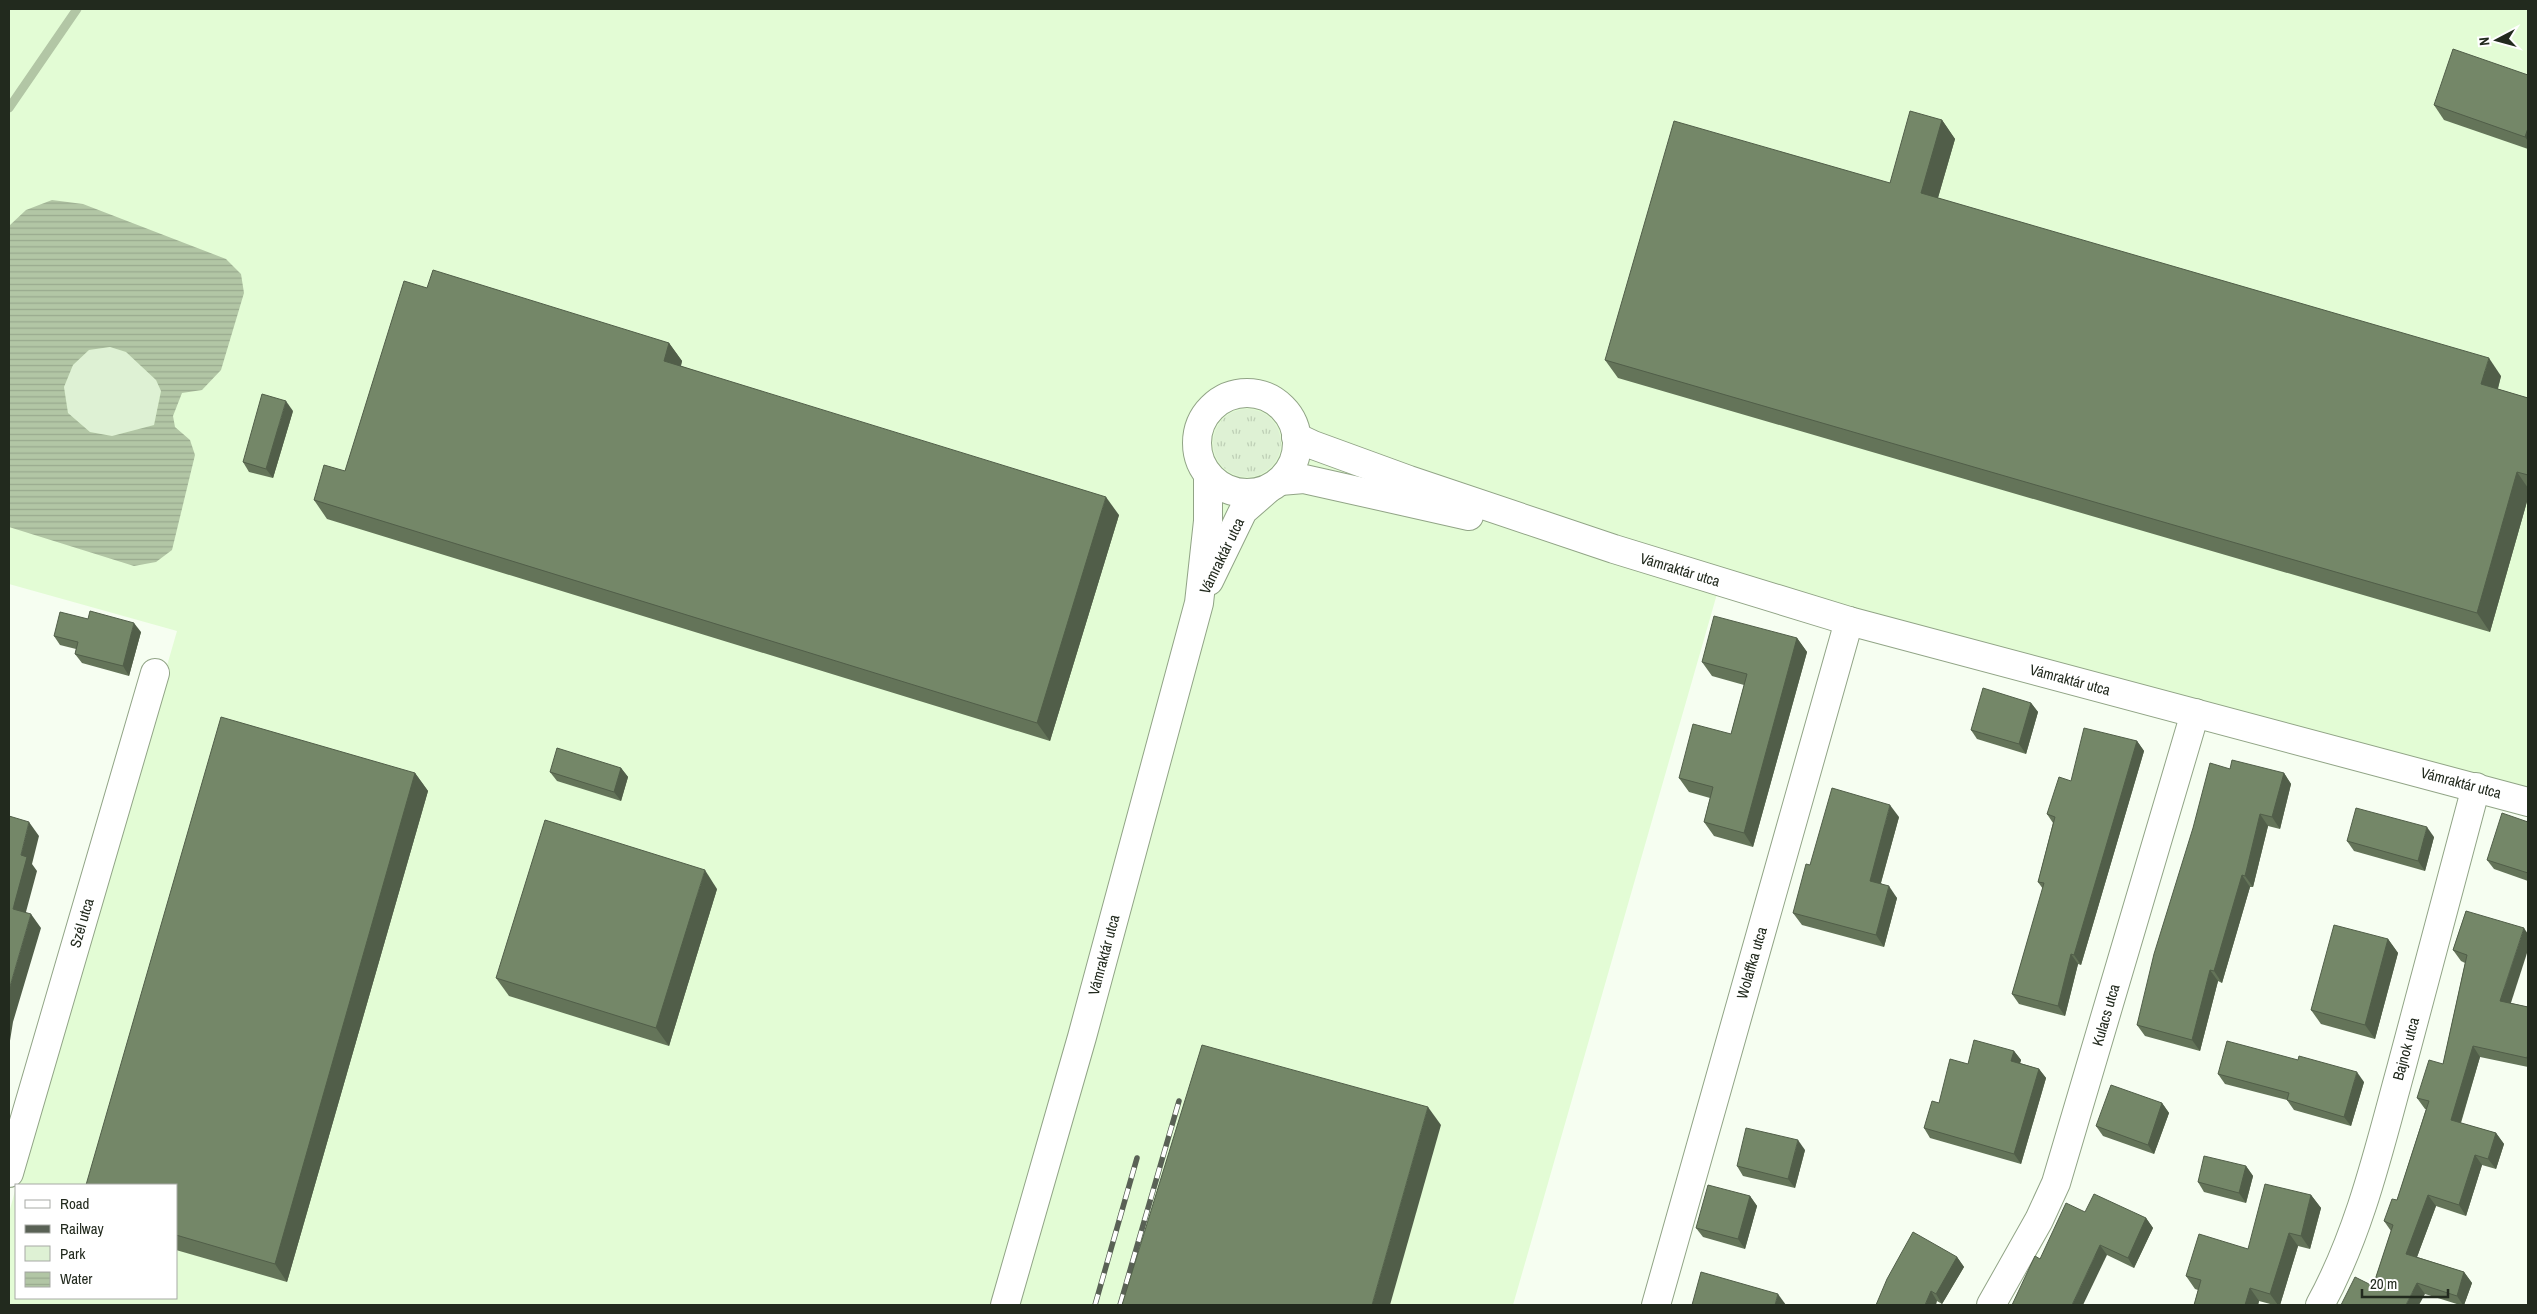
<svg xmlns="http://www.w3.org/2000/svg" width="2537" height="1314" font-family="'Archivo Narrow',sans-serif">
<defs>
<pattern id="grass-tufts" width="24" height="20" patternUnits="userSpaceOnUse" patternTransform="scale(1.25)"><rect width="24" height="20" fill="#def1d4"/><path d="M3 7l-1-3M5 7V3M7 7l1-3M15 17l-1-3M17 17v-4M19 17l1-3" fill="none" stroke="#becfb6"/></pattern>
<pattern id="water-rules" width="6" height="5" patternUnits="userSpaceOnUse" patternTransform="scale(1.25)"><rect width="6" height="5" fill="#b2c6a5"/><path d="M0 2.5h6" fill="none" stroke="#99aa8e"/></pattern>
</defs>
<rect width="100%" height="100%" fill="#f6fef1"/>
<!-- built -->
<path fill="#e3fcd5" d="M9,9H2528V795L1723,573L1513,1305H9V1213L16,1187V1298H176V1185H17L177,631L9,584Z"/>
<!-- grass -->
<circle fill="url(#grass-tufts)" cx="1247" cy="443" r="34"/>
<!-- green -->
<path fill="#def1d4" d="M110,347L126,352L156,380L161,390L154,425L112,436L90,432L68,413L64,387L73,365L89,350Z"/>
<!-- water -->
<path fill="url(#water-rules)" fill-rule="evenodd" d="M52,200L83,204L226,259L241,274L244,293L221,370L202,390L182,393L173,416L175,427L190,440L195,455L172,550L156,562L134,566L9,527V226L26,210ZM110,347L126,352L156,380L161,391L154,425L112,436L90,432L68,413L64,387L73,365L89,350Z"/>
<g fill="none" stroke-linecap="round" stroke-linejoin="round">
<!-- stream -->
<path stroke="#b2c6a5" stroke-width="9" d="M9,108L77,9"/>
<!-- minor casing -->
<g stroke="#91a486" stroke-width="30">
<g id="minor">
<circle cx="1247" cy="443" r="50"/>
<path d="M1296,437L1313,445L1409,480L1614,549L1849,621L2528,802"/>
<path d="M1280,481L1304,479L1469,516"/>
<path d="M1209,581L1243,511L1267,490"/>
<path d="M9,1173L155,673"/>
<path d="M1005,1305L1082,1037L1199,603L1208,521V476"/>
<path d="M1656,1305L1849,621"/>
<path d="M1991,1305L2039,1220L2056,1183L2195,713"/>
<path d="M2320,1305C2360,1232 2379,1149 2401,1069C2426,975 2451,881 2476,787"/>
</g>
</g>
<!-- minor -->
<use href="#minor" stroke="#fff" stroke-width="28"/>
<!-- rail casing -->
<g stroke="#596155" stroke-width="5.5">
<g id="rail">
<path d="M1095,1305L1137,1158"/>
<path d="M1120,1305L1179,1101"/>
</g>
</g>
<!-- rail -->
<use href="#rail" stroke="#fff" stroke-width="4" stroke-dasharray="11" stroke-linecap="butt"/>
</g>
<!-- wall -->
<g fill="#647459">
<path d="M2528,75V149L2444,120L2434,105Z"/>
<path d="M1942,120L1955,139L1938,198L2501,376L2498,389L2528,398V498L2490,632L1618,378L1605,360L1890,183Z"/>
<path d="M427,288L669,343L682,361L681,366L1119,515L1050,741L327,519L314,500L345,471Z"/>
<path d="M293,411L273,478L249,472L243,462Z"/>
<path d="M141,632L129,676L82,663L75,654L76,649L60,645L54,636Z"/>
<path d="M1797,638L1807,652L1753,847L1714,836L1704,822L1710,798L1689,792L1679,778L1731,734L1744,685L1712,676L1702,662Z"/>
<path d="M2031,703L2038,712L2026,754L1977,739L1971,730Z"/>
<path d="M2137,741L2144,751L2081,965L2078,964L2065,1016L2019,1004L2012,994L2043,889L2038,882L2053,823L2047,814L2071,781Z"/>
<path d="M621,768L628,777L621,801L557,781L550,772Z"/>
<path d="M2230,769L2284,773L2291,784L2280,829L2268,826L2253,887H2250L2222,983L2218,981L2200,1051L2145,1036L2137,1025Z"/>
<path d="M415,773L428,791L287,1282L176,1250V1185Z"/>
<path d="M1899,817L1881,883L1897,898L1884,947L1802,925L1793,913L1810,865Z"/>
<path d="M2528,822V881L2494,869L2487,860Z"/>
<path d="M2434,837L2425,871L2354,851L2347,841Z"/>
<path d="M717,889L669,1046L509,996L496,978Z"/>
<path d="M2466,911L2511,1003L2528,1007V1067L2480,1057L2461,1123L2496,1133L2504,1144L2496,1169L2482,1165L2466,1216L2436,1206L2417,1257L2464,1272L2472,1283L2464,1305H2460L2425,1294L2373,1286L2391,1231L2384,1221L2397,1200L2426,1109H2425L2417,1098L2443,1064L2465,963L2461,961L2453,950Z"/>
<path d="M2388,939L2398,953L2375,1039L2321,1024L2311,1010Z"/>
<path d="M2014,1051L2021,1060L2020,1063L2039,1069L2046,1078L2021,1164L1930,1138L1924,1128L1968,1064Z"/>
<path d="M2218,1074L2364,1082L2351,1126L2294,1110L2287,1100L2225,1084Z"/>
<path d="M2162,1103L2169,1113L2154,1154L2103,1136L2096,1126Z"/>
<path d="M1805,1150L1795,1188L1743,1176L1737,1166Z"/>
<path d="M2246,1166L2253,1176L2246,1203L2204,1192L2198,1182Z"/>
<path d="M2311,1195L2321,1208L2310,1249L2298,1246L2280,1305H2274L2259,1301L2258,1305H2194L2198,1290L2195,1289L2186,1276L2248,1249Z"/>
<path d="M1750,1196L1757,1206L1745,1249L1703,1237L1696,1228Z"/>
<path d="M2085,1212L2146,1218L2153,1228L2134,1268L2107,1255L2040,1259Z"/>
<path d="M1957,1257L1964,1267L1942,1304L1937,1301L1876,1305Z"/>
</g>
<!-- shaded-wall -->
<g fill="#515e49">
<path d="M1942,120L1955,139L1934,211L1921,193Z"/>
<path d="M2528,128V141L2525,137Z"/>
<path d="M669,343L682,361L677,379L664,361Z"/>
<path d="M2489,358L2501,376L2494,402L2481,384Z"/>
<path d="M286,401L293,411L273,478L266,469Z"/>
<path d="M2517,472L2528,488V498L2490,632L2477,613Z"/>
<path d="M1106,497L1119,515L1050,741L1037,723Z"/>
<path d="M134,623L141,632L129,676L123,666Z"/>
<path d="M1797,638L1807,652L1753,847L1744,833Z"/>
<path d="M2031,703L2038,712L2026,754L2019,744Z"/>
<path d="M2137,741L2144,751L2081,965L2074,955Z"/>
<path d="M621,768L628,777L621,801L614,792Z"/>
<path d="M415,773L428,791L287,1282L275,1264Z"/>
<path d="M2284,773L2291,784L2280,829L2272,817Z"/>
<path d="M1890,805L1899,817L1878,893L1870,881Z"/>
<path d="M2260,814L2268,826L2253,887L2245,876Z"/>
<path d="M29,822L39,836L32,864L37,871L23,923L13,909L21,855Z"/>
<path d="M2427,827L2434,837L2425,871L2418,861Z"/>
<path d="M705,870L717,889L669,1046L656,1028Z"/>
<path d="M2242,875L2250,887L2222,983L2214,971Z"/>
<path d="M1889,886L1897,898L1884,947L1876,935Z"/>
<path d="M31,914L41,928L13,1022L9,1047V990Z"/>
<path d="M2524,928L2528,934V950L2508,1012L2500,1001Z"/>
<path d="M2388,939L2398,953L2375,1039L2365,1025Z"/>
<path d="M2071,954L2078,964L2065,1016L2058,1006Z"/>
<path d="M2210,970L2218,981L2200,1051L2192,1040Z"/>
<path d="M2473,1046L2480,1057L2458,1131L2451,1120Z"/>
<path d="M2014,1051L2021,1060L2018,1071L2011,1061Z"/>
<path d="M2039,1069L2046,1078L2021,1164L2014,1154Z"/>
<path d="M2357,1072L2364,1082L2351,1126L2344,1117Z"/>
<path d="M2162,1103L2169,1113L2154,1154L2148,1145Z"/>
<path d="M1428,1107L1441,1125L1390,1305H1372Z"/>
<path d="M2496,1133L2504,1144L2496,1169L2488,1159Z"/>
<path d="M1798,1140L1805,1150L1795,1188L1788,1179Z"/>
<path d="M2475,1155L2482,1165L2466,1216L2459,1205Z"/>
<path d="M2246,1166L2253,1176L2246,1203L2239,1193Z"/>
<path d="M2311,1195L2321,1208L2310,1249L2301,1236Z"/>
<path d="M2428,1195L2436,1206L2414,1265L2406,1254Z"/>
<path d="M1750,1196L1757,1206L1745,1249L1738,1239Z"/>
<path d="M2146,1218L2153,1228L2134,1268L2128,1258Z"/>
<path d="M2289,1233L2298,1246L2280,1305H2278L2270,1294Z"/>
<path d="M2100,1245L2107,1255L2083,1305H2072Z"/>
<path d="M1957,1257L1964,1267L1942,1304L1936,1294Z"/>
<path d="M2464,1272L2472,1283L2464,1305H2463L2457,1296Z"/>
<path d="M2417,1283L2425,1294L2419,1305H2406Z"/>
<path d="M2250,1288L2259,1301L2258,1305H2245Z"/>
<path d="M1931,1291L1937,1301L1936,1305H1925Z"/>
<path d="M1778,1294L1786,1305H1775Z"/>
</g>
<!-- building -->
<g fill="#748768" stroke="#515e49">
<path d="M2453,49L2528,75V128L2525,137L2434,105Z"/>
<path d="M1910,111L1942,120L1921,193L2489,358L2481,384L2528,398V475L2517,472L2477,613L1605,360L1674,121L1890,183Z"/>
<path d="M433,270L669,343L664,361L1106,497L1037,723L314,500L324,465L345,471L404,281L427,288Z"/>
<path d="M262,394L286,401L266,469L243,462Z"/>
<path d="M90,611L134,623L123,666L75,654L78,642L54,636L60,612L88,619Z"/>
<path d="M1714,616L1797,638L1744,833L1704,822L1713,787L1679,778L1693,724L1731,734L1747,674L1702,662Z"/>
<path d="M1983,688L2031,703L2019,744L1971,730Z"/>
<path d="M221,717L415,773L275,1264L176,1235V1185H86Z"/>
<path d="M2084,728L2137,741L2074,955L2071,954L2058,1006L2012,994L2044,883L2038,882L2055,817L2047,814L2059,777L2071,781Z"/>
<path d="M557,748L621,768L614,792L550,772Z"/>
<path d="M2232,760L2284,773L2272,817L2260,814L2245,876L2242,875L2214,971L2210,970L2192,1040L2137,1025L2154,954L2193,828L2210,763L2230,769Z"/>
<path d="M1832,788L1890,805L1870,881L1889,886L1876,935L1793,913L1806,864L1810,865Z"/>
<path d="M2356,808L2427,827L2418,861L2347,841Z"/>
<path d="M2502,813L2528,822V873L2487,860Z"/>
<path d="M9,816L29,822L21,855L27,857L13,909L31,914L9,990Z"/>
<path d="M545,820L705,870L656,1028L496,978Z"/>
<path d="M2466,911L2524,928L2500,1001L2528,1007V1053L2527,1058L2473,1046L2451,1120L2496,1133L2488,1159L2475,1155L2459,1205L2428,1195L2406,1254L2464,1272L2457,1296L2417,1283L2406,1305H2341L2355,1277L2373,1286L2393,1225L2384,1221L2392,1199L2397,1200L2429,1101L2417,1098L2429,1060L2443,1064L2467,955L2453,950Z"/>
<path d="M2334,925L2388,939L2365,1025L2311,1010Z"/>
<path d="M1974,1040L2014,1051L2011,1061L2039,1069L2014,1154L1924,1128L1932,1101L1939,1103L1950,1059L1968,1064Z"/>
<path d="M2227,1041L2298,1060L2299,1056L2357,1072L2344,1117L2287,1100L2289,1093L2218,1074Z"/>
<path d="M1202,1045L1428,1107L1372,1305H1122Z"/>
<path d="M2111,1085L2162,1103L2148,1145L2096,1126Z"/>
<path d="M1746,1128L1798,1140L1788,1179L1737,1166Z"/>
<path d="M2204,1156L2246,1166L2239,1193L2198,1182Z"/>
<path d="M2265,1184L2311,1195L2301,1236L2289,1233L2270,1294L2250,1288L2245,1305H2194L2201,1280L2186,1276L2199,1234L2248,1249Z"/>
<path d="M1708,1185L1750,1196L1738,1239L1696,1228Z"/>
<path d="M2094,1194L2146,1218L2128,1258L2100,1245L2072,1305H2012L2035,1256L2040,1259L2066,1203L2085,1212Z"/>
<path d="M1913,1232L1957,1257L1936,1294L1931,1291L1925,1305H1876L1887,1279Z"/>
<path d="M1701,1272L1778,1294L1775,1305H1692Z"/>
</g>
<g text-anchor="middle" stroke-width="4.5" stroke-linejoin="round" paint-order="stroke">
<!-- street labels -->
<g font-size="15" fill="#222a1e" stroke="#fff">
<text transform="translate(1222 556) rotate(-64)" y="5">Vámraktár utca</text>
<text transform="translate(1680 570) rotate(17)" y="5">Vámraktár utca</text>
<text transform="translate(2070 680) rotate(15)" y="5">Vámraktár utca</text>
<text transform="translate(2461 783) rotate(15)" y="5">Vámraktár utca</text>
<text transform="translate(82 923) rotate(-74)" y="5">Szél utca</text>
<text transform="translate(1104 955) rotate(-75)" y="5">Vámraktár utca</text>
<text transform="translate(1752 963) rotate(-74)" y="5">Wolaffka utca</text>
<text transform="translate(2106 1015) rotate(-74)" y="5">Kulacs utca</text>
<text transform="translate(2406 1049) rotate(-75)" y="5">Bajnok utca</text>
</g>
</g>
<!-- border -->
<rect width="2537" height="1314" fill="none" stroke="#222a1e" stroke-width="20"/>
<!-- legend -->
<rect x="15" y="1184" width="162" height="115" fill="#ffffff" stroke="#a7aaa5"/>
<rect x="25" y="1200" width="25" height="8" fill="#ffffff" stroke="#a7aaa5"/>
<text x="60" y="1209" font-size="15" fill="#222a1e">Road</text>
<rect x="25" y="1225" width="25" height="8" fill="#596155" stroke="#a7aaa5"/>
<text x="60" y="1234" font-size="15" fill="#222a1e">Railway</text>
<rect x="25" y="1246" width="25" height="15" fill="#def1d4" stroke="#a7aaa5"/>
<text x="60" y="1259" font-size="15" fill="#222a1e">Park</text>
<rect x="25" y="1272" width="25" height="15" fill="url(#water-rules)" stroke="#a7aaa5"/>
<text x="60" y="1284" font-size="15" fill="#222a1e">Water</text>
<!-- north arrow -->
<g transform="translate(2497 40) rotate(264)" stroke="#ffffff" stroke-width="4" paint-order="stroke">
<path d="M0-4L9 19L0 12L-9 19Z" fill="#222a1e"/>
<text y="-8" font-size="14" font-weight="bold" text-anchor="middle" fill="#222a1e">N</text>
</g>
<!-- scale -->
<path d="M2362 1289v8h86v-8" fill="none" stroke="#222a1e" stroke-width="2.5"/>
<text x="2370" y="1289" font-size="15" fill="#222a1e" stroke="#ffffff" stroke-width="4" paint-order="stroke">20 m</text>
</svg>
